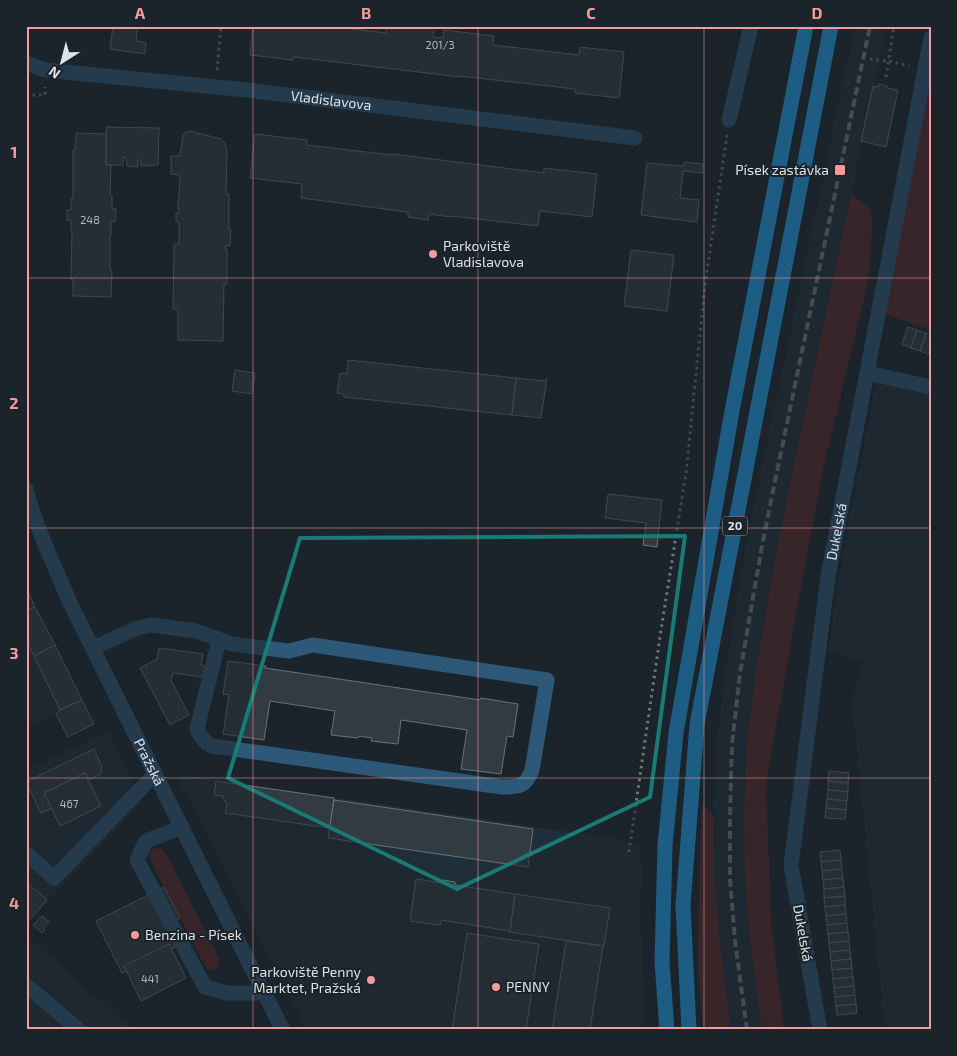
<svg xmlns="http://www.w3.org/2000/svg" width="957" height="1056" font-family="'Exo 2',sans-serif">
<rect width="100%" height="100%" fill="#1b242b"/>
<!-- built -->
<g fill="#202e39">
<path d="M855,26H886L791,479L777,549L755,675L744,817L745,878L750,940L762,1030H731L720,943L715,880L714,816L717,743L725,670L747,543L761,473Z"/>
<path d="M879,373L931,383V1030H885L852,700L863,663L828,652L846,536Z"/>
<path d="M26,588L82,700L26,728Z"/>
<path d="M107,731L142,802L26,924V771Z"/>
<path d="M175,774L638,842L642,864L641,911L643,1030H307Z"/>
<path d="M26,935L133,1030H26Z"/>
</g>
<!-- green -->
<g fill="#5b2628">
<path d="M931,78V330L885,314Z"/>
<path d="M851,194L869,207L873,222L867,286L824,465L798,603L766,784L771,921L784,1030H762L750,940L745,878L744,817L747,745L755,675L777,549L791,479Z"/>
<path d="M702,805L714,816L715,880L720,943L731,1030H703L698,971L699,886Z"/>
<path d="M155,848L162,849L165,852L220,960L218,968L212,971L206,968L150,859C149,854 150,851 155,848Z"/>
</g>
<!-- building -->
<g fill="#323b42" stroke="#67727a">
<path d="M113,26H138L136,41L146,43L145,54L110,49Z"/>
<path d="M253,26H330L386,33V26H435L433,37L443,38L444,30L494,36L493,45L579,55L580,47L624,52L619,98L575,93V89L459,76V77L410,71L294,57L293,60L250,55Z"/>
<path d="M879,84L887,86V88L898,90L886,147L861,141L873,86L878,87Z"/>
<path d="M106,127L159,128L158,165L141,166V160H138V167L127,166L126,158L123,157V165H106Z"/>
<path d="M190,131L221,139L225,144L227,151L226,194H229V229L231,230L230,246H225V249H227V284H224L223,341L178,340V309H173L174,244H179V222H176V213H179V209H178V200H179L180,175L171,174V156H180L183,136L185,133Z"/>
<path d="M76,133L106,134V165H111L110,195H112V209H116L115,222H111V235H110V270H112L111,297L73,296V279H71L72,230H71V220H67V210H71V199H73V150H75Z"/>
<path d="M255,134L307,140V145L392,155L393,154L544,173V168L597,174L592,217L540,211L538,226L451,216V217L429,214L428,220L408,217V212L301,198L302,184L250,178Z"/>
<path d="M684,162L703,164L702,173L683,171L680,198L699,200L697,222L641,215L647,163L683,166Z"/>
<path d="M631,250L674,255L667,311L624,306Z"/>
<path d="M908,327L917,330L911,348L902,344Z"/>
<path d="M917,330L926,333L920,351L911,348Z"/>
<path d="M926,333L931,335V347L928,354L920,351Z"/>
<path d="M348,360L516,378L512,415L344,397V394L337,393L340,373L347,374Z"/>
<path d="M235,370L255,373L252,394L232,391Z"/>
<path d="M516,378L545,381L547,378L541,418L512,415Z"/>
<path d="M608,494L662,500L657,547L643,545L646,523L605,518Z"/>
<path d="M26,587L35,607L26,611Z"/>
<path d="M35,607L55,645L34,656L26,640V611Z"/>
<path d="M55,645L82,700L60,710L34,656Z"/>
<path d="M159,648L203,654L201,665L205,666L203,677L173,673L171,680L189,715L170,725L140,668L157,659Z"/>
<path d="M228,661L266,666L265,668L480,700L481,698L518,704L513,737L507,736L501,774L461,769L467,730L401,720L398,744L371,741L372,738L359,736L358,738L331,735L335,711L270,701L264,740L223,734L229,695L223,694Z"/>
<path d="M82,700L94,724L68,737L56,714L60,710Z"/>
<path d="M94,749L102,767L101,774L88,780L85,773L44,793L52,808L41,813L26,782Z"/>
<path d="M829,771L849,773L848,783L828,781Z"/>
<path d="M85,773L101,806L60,826L44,793Z"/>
<path d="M216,781L334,798L330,828L225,813L227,804L222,796L214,795Z"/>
<path d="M828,781L848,783V792L828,790Z"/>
<path d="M828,790L848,792L847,801L827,799Z"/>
<path d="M827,799L847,801L846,810L826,808Z"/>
<path d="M334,800L533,829L528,867L328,838Z"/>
<path d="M826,808L846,810L845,819L825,818Z"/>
<path d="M840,850L841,860L821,862L820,852Z"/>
<path d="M841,860L842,869L822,871L821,862Z"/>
<path d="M842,869L843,878L823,880L822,871Z"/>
<path d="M843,878L844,887L824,889L823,880Z"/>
<path d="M416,879L443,883V880L455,882V885L515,894L510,931L441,920L440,925L410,921Z"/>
<path d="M26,882L47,900L26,924Z"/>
<path d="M164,887L180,918L167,925L178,946L122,973L96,921Z"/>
<path d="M844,887L845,896L824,898V889Z"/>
<path d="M515,894L610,908L604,946L510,932Z"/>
<path d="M845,896V905L825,907L824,898Z"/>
<path d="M845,905L846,914L826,916L825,907Z"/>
<path d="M846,914L847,923L827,925L826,916Z"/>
<path d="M42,916L49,922L43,928L45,930L42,933L33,925Z"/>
<path d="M847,923L848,932L828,934L827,925Z"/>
<path d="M848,932L849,941L829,943L828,934Z"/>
<path d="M467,933L539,944L526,1030H452Z"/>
<path d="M566,941L603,946L590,1030H552Z"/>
<path d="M849,941L850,950L830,952L829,943Z"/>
<path d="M169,944L186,978L141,1001L124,966Z"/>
<path d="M850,950L851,959L831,961L830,952Z"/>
<path d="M851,959L852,968L832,970L831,961Z"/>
<path d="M852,968L853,977L833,979L832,970Z"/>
<path d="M853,977L854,986L834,988L833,979Z"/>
<path d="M854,986L855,995L835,997L834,988Z"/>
<path d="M855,995L856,1004L836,1006L835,997Z"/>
<path d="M856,1004L857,1013L837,1015L836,1006Z"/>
</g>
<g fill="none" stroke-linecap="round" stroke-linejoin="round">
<!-- path -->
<g stroke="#6e767c" stroke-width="3" stroke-dasharray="2.5 4" stroke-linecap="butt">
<path d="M870,59L888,61L909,66"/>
<path d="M217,70L221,26"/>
<path d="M886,77L894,26"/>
<path d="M26,95H45V87"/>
<path d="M629,852L661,630L686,473L705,285L727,135"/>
</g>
<!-- minor -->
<g stroke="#2e5877" stroke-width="15">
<path id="s1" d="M26,63L45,70L247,90L635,138"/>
<path d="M729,120L751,26"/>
<path d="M867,373L931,387"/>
<path id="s2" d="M26,489C35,526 55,567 70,603L264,993L283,1030"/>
<path d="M93,648L137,628L152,625L196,631L232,644L289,651L313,645L547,680L532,770C526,787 518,787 502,787L212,746C204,742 201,737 197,729L219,640"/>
<path d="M182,827L146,841L137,860L205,987L227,993H264"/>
<path d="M26,853L54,878L155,774"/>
<path d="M26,985L79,1030"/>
<path id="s3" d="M820,1030L791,865L828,576L931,38"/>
</g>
<!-- highway -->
<g stroke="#1fa0ee" stroke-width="15">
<path d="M667,1030L662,962L665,845L676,733L732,411L806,26"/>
<path d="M689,1030L683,905L697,724L831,26"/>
</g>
<!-- rail -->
<path stroke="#747c82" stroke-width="4" stroke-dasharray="8 4" stroke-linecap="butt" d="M747,1030L735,941L730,879V816L732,744L740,673L762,546L776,476L870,26"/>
</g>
<!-- marked area -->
<path d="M0 0H957V1056H0ZM685,536L650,797L457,889L228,778L300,538Z" fill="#1b242b" fill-opacity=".55" fill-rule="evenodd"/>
<path fill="none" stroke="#197b74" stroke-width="4" stroke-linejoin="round" d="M685,536L650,797L457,889L228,778L300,538Z"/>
<!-- grid -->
<path fill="none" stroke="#f59b9c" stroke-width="1" stroke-opacity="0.55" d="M253,26V1030M478,26V1030M704,26V1030M26,278H931M26,528H931M26,778H931"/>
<!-- markers -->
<g fill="#f59b9c" stroke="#1b242b" stroke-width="2">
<rect x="834" y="164" width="12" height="12" rx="2.5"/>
<circle cx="433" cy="254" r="5"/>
<circle cx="135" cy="935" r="5"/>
<circle cx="371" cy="980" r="5"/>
<circle cx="496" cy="987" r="5"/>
</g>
<g text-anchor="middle" stroke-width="4" stroke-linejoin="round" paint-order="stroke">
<!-- number labels -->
<g font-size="11" fill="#b2b8be">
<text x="440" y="49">201/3</text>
<text x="90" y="224">248</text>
<text x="69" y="808">467</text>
<text x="150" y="983">441</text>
</g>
<!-- shield labels -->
<rect fill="#1b242b" stroke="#a2a9af" stroke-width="1" x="722.5" y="516.5" width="25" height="19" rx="4"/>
<g font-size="12" font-weight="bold" fill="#dce2e7">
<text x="735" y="530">20</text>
</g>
<!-- street labels -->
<g font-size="14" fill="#dce2e7" stroke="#1b242b">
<text dy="5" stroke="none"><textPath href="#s1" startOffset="308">Vladislavova</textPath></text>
<text dy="5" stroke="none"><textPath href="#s3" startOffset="504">Dukelská</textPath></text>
<text dy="5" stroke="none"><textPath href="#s2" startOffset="300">Pražská</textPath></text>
<text transform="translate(803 933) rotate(80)" y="5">Dukelská</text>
</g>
<!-- poi labels -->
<g font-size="14" fill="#dce2e7" stroke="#1b242b" text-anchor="start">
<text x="829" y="175" text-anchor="end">Písek zastávka</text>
<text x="443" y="251">Parkoviště<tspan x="443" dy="16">Vladislavova</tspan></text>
<text x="145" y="940">Benzina - Písek</text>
<text x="361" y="977" text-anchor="end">Parkoviště Penny<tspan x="361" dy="16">Marktet, Pražská</tspan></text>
<text x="506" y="992">PENNY</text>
</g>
</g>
<!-- border -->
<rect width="957" height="1056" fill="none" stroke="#1b242b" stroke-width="55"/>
<!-- north arrow -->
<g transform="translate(62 62) rotate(216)" stroke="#1b242b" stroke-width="4" paint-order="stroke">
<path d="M0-4L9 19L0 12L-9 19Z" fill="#dce2e7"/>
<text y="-8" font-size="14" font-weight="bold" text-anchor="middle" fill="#dce2e7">N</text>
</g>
<rect x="28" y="28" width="902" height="1000" fill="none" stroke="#f59b9c" stroke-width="2"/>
<g font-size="16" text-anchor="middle" font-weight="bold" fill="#f59b9c">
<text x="140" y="19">A</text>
<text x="366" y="19">B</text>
<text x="591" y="19">C</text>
<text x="817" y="19">D</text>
<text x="14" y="158">1</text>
<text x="14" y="409">2</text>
<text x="14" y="659">3</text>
<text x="14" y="909">4</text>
</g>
</svg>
